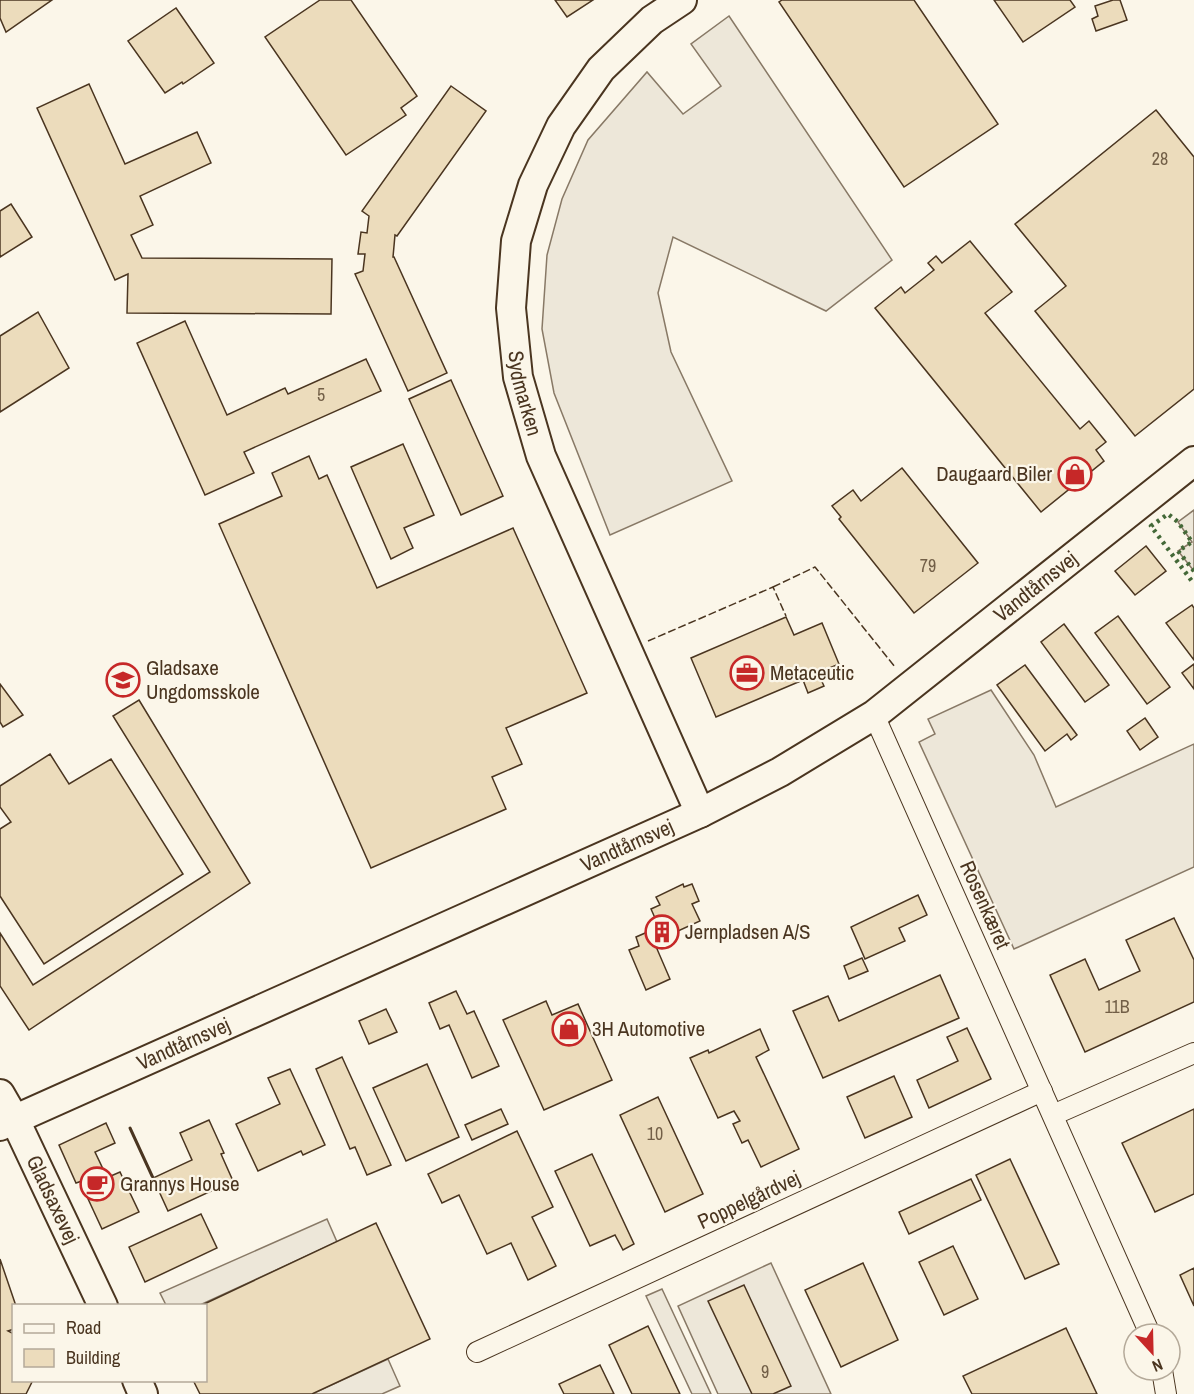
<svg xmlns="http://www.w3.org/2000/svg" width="1194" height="1394" font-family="'Archivo Narrow',sans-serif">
<rect width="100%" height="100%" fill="#fbf6e9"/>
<!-- parking -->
<g fill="#ede7d9" stroke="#887966" stroke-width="1.5">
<path d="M729,16L892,260L826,311L673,237L658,293L671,352L732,481L610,535L554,393L542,329L547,255L562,199L588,140L647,72L683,114L721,86L691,44Z"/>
<path d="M1194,510V571L1178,551L1192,542L1178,522Z"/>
<path d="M991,690L1034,755L1056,807L1194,744V867L1014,949L919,742L935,734L928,719Z"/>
<path d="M327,1219L337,1242L200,1305H166L160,1293Z"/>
<path d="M771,1263L831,1394H718L678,1306Z"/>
<path d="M662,1289L711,1394H692L646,1296Z"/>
<path d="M388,1359L400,1386L382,1394H312Z"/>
</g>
<!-- building -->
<g fill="#ecdcbc" stroke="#4a3520" stroke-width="1.5">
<path d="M0,0H52L6,32L0,18Z"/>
<path d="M320,0H351L417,96L401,108L406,115L346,155L265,37Z"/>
<path d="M555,0H593L567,17Z"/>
<path d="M782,0H914L998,124L904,187L779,2Z"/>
<path d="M994,0H1070L1075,7L1023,42Z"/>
<path d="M1113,0H1120L1127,20L1096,31L1092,19L1098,16L1095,6Z"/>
<path d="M176,8L214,63L183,84L182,82L165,93L128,41Z"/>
<path d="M89,84L125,164L197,132L211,163L140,196L153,225L131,235L142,258L332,259L331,314L127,313L128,274L115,280L37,108Z"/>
<path d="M451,86L486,111L397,236L395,235L393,257H394L447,373L408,391L355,274L363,271L365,254H358L361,232L367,233L369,216L362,211Z"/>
<path d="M1156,110L1194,157V389L1135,436L1035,311L1066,286L1015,224Z"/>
<path d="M11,204L32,237L0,257V211Z"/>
<path d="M970,241L1012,292L985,313L1080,429L1089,421L1106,442L1096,450L1104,461L1041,512L875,308L901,287L905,293L934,270L928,263L936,256L942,263Z"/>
<path d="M38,312L69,368L0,412V336Z"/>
<path d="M185,321L227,415L285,388L288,394L366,359L381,391L244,452L254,473L205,495L137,343Z"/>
<path d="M451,380L503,496L461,515L409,399Z"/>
<path d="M403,444L434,515L404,528L413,548L391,559L351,467Z"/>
<path d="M309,456L319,479L327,475L377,588L513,528L587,693L506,728L522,764L492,777L506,809L371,868L219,524L282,496L272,473Z"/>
<path d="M902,468L978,563L914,613L839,519L841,517L832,506L853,490L861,501Z"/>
<path d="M1146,546L1166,571L1135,595L1115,571Z"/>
<path d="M1192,605L1194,608V660L1166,623Z"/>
<path d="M1118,616L1170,687L1147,704L1095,633Z"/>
<path d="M786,617L794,635L822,623L839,664L818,673L824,686L808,693L803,680L716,717L691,658Z"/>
<path d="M1064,624L1109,685L1085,702L1041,642Z"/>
<path d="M1194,664V689L1182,673Z"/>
<path d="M1025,665L1077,735L1071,740L1067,734L1045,751L997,685Z"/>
<path d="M0,684L23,715L3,727L0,722Z"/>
<path d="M139,700L250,883L29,1030L0,986V933L33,985L210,872L113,716Z"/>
<path d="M1145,718L1158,737L1140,750L1127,731Z"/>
<path d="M50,754L69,784L111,759L183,874L44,964L0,896V829L11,822L0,807V786Z"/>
<path d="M683,884L684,887L692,884L699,901L692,904L700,921L654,942L670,979L646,990L629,950L639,946L636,937L659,927L651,909L660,905L656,897Z"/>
<path d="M918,895L927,915L899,928L905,941L865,959L851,927Z"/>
<path d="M1174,918L1194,960V1002L1085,1052L1050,975L1085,959L1099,990L1140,971L1126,940Z"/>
<path d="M862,958L868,971L849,979L844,966Z"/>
<path d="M940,975L959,1018L823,1078L793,1011L828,996L839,1021Z"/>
<path d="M456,991L467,1014L474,1011L499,1066L472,1078L449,1025L440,1029L429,1003Z"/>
<path d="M546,1001L552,1015L578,1004L612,1080L544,1110L503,1020Z"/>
<path d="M386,1009L397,1032L369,1044L359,1021Z"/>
<path d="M967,1028L991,1079L929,1108L917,1080L958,1061L947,1037Z"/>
<path d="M760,1029L769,1050L756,1057L799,1149L761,1167L748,1140L742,1143L733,1124L740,1121L734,1111L718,1118L690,1058L708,1050L709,1053Z"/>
<path d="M342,1057L391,1165L367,1175L355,1147L350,1149L316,1069Z"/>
<path d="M427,1064L459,1137L406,1161L373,1088Z"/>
<path d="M290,1069L325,1145L303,1155L301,1151L258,1171L236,1124L280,1104L268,1078Z"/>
<path d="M894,1076L912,1117L865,1138L847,1097Z"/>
<path d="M658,1097L703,1194L665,1212L620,1115Z"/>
<path d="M501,1109L508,1124L472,1140L465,1125Z"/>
<path d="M1194,1109V1194L1155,1212L1122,1143Z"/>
<path d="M209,1120L224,1153L221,1154L233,1181L168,1211L153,1178L192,1160L180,1133Z"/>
<path d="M106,1123L115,1143L95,1152L104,1171L100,1172L104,1179L120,1172L139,1212L102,1229L83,1188H85L82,1181L76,1183L59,1145Z"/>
<path d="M517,1131L553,1207L532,1217L556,1266L528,1280L511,1243L487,1254L459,1195L442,1203L428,1174Z"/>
<path d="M592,1154L634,1244L623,1250L615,1235L590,1246L555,1171Z"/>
<path d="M1010,1159L1059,1264L1025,1279L976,1175Z"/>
<path d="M971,1179L981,1200L909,1234L899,1212Z"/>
<path d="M201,1214L217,1248L145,1282L129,1247Z"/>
<path d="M376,1223L430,1339L312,1394H200L193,1380H206V1306H200Z"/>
<path d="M953,1246L978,1299L944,1315L919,1262Z"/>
<path d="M0,1259L16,1306H14V1329L8,1331L14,1334V1380H33L26,1394H0Z"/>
<path d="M863,1263L898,1340L841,1367L805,1290Z"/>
<path d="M1194,1268V1306L1180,1275Z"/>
<path d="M744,1285L791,1386L773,1394H752L708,1301Z"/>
<path d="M648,1326L680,1394H632L609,1345Z"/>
<path d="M1066,1328L1097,1394H972L963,1376Z"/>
<path d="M600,1365L614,1394H564L559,1384Z"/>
</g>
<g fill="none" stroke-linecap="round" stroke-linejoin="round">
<!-- street casing -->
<g stroke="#4a3520" stroke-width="22">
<g id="street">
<path d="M874,715L1150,1334"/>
<path d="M1053,1115L1194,1053"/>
<path d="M477,1352L1042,1091"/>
<path d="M1162,1370L1166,1394"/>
</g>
</g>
<!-- secondary casing -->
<g stroke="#4a3520" stroke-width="32">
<g id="secondary">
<path id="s1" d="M682,0L652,20L601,69L561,126L533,185L516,241L511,308L518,377L541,456L700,813"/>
<path id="s2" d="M0,1094L15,1120L103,1306"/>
<path id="s3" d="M0,1126L700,813L780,772L874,715L1194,461"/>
<path d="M137,1380L143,1394"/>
</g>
</g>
<!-- street -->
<use href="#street" stroke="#fbf6e9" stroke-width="20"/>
<!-- secondary -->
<use href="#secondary" stroke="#fbf6e9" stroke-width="28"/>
<!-- hedge -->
<path stroke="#436837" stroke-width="4.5" stroke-dasharray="3 4.5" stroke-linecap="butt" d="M1194,571L1178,551L1192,542L1178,522L1168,514L1151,526L1194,584"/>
<!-- fence -->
<g stroke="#4a3520" stroke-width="1.5" stroke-dasharray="8 3" stroke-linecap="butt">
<path d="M773,587L815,567L895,667"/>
<path d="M648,641L773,587L786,616"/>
</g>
<!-- wall -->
<path stroke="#4a3520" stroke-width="3" d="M130,1128L153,1178"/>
</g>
<!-- icons -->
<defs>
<g id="shop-ring" transform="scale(1.725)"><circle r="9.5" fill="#fbf6e9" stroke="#c62828" stroke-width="1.5"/><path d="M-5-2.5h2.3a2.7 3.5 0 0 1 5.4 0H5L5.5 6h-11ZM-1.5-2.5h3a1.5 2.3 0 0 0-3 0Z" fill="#c62828"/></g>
<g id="office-ring" transform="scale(1.725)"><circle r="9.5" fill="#fbf6e9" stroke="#c62828" stroke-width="1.5"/><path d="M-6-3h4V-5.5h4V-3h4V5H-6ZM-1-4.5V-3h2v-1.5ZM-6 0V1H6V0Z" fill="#c62828"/></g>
<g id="school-ring" transform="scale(1.725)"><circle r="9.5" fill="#fbf6e9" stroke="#c62828" stroke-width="1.5"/><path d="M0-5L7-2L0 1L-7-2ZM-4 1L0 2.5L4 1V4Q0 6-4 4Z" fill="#c62828"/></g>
<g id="building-ring" transform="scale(1.725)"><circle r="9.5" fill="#fbf6e9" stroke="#c62828" stroke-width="1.5"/><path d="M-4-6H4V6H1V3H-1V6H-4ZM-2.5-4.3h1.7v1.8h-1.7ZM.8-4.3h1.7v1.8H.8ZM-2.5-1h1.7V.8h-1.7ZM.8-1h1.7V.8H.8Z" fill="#c62828"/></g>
<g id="cafe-ring" transform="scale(1.725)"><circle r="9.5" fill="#fbf6e9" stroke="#c62828" stroke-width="1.5"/><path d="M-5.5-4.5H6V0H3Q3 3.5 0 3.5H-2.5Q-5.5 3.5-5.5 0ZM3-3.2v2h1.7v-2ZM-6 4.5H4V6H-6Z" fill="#c62828"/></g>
</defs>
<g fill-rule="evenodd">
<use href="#shop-ring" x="1075" y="474"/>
<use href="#office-ring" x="747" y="673"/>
<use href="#school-ring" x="123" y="680"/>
<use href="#building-ring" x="662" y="932"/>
<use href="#shop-ring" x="569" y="1029"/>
<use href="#cafe-ring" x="97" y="1184"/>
</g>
<g text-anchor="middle" stroke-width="4.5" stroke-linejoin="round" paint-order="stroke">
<!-- number labels -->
<g font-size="18" fill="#725f47">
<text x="1160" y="165">28</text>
<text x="321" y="401">5</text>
<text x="928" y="572">79</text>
<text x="1117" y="1013">11B</text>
<text x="655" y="1140">10</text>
<text x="765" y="1378">9</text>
</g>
<!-- street labels -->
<g font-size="21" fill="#4a3520" stroke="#fbf6e9">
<text dy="7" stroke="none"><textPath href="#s1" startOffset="454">Sydmarken</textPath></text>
<text dy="7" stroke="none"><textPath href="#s3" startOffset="1173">Vandtårnsvej</textPath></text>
<text dy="7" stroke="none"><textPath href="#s3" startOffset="687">Vandtårnsvej</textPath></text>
<text transform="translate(985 905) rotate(66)" y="7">Rosenkæret</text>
<text dy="7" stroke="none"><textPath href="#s3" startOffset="201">Vandtårnsvej</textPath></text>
<text dy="7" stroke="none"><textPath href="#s2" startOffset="118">Gladsaxevej</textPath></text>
<text transform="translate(749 1200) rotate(-25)" y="7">Poppelgårdvej</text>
</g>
<!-- poi labels -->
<g font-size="21" fill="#4a3520" stroke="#fbf6e9" text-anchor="start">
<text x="1052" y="481" text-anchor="end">Daugaard Biler</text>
<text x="146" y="675">Gladsaxe<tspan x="146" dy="24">Ungdomsskole</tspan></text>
<text x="770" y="680">Metaceutic</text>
<text x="685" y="939">Jernpladsen A/S</text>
<text x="592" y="1036">3H Automotive</text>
<text x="120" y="1191">Grannys House</text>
</g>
</g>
<!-- legend -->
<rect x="12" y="1304" width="195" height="78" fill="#fbf6e9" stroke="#b4a999" stroke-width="1.5"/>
<rect x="24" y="1324" width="30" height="9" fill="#fbf6e9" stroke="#b4a999" stroke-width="1.5"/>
<text x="66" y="1334" font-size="18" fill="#4a3520">Road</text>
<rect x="24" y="1349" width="30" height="18" fill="#ecdcbc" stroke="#b4a999" stroke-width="1.5"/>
<text x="66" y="1364" font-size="18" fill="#4a3520">Building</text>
<!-- north arrow -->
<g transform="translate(1152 1352) rotate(158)"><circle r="28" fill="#fbf6e9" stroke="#b4a999" stroke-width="1.5"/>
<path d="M0-4.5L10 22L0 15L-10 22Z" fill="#c62828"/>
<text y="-9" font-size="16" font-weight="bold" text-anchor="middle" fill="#4a3520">N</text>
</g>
</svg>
